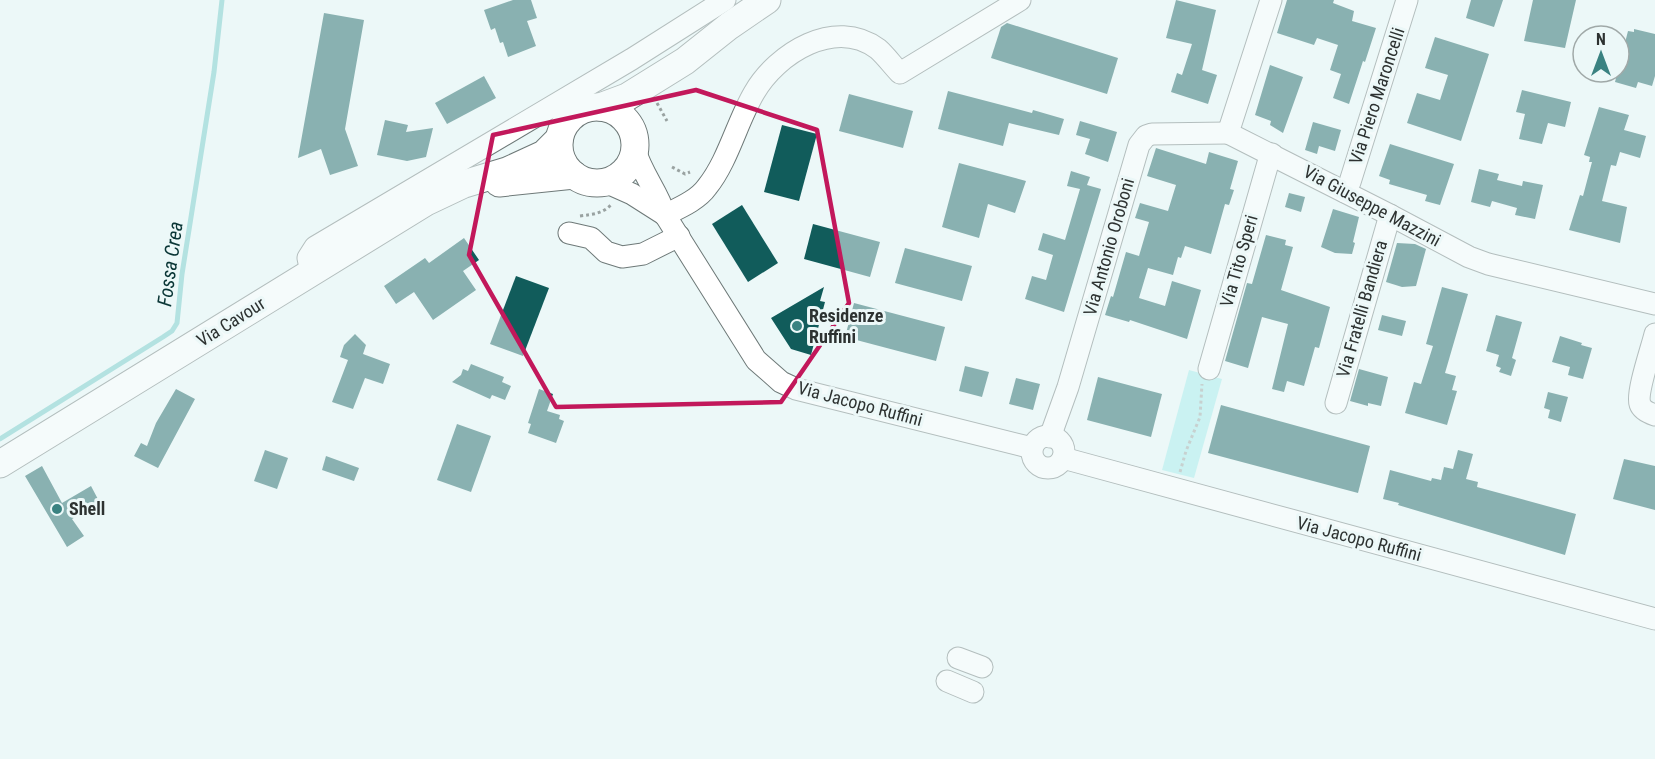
<svg xmlns="http://www.w3.org/2000/svg" width="1655" height="759" font-family="'Roboto Condensed',sans-serif">
<rect width="100%" height="100%" fill="#ecf8f8"/>
<!-- green -->
<path fill="#a1ecea" d="M1189,370L1222,379L1194,478L1162,470Z"/>
<g fill="none" stroke-linecap="round" stroke-linejoin="round">
<!-- stream -->
<path stroke="#6ec7c5" stroke-width="5" d="M0,439L163,337L172,331L177,323L182,274L214,72L222,0"/>
</g>
<!-- building -->
<g fill="#115c5b">
<path d="M513,0H531L537,18L527,21L536,46L508,57L503,42L500,43L495,28L491,30L484,10Z"/>
<path d="M1176,0L1216,10L1202,70L1217,75L1208,104L1171,92L1177,73L1182,75L1192,44L1166,38Z"/>
<path d="M1287,0H1334L1333,3L1354,11L1352,21L1376,28L1365,62L1363,61L1349,104L1333,98L1341,74L1330,70L1338,45L1317,38L1314,45L1277,33Z"/>
<path d="M1471,0H1503L1494,27L1466,18Z"/>
<path d="M1533,0H1576L1565,48L1524,41Z"/>
<path d="M324,13L364,20L345,129L358,166L330,175L321,149L298,158Z"/>
<path d="M1007,23L1118,58L1107,94L991,58L1001,27Z"/>
<path d="M1634,29L1655,34V76L1652,86L1638,82L1636,88L1615,82L1628,31L1634,32Z"/>
<path d="M1435,37L1489,54L1461,141L1407,123L1417,93L1440,100L1448,75L1425,68Z"/>
<path d="M1270,65L1303,77L1283,133L1270,125L1271,121L1255,115Z"/>
<path d="M484,76L496,98L447,124L435,103Z"/>
<path d="M1522,90L1571,102L1565,127L1548,123L1542,144L1519,139L1525,114L1516,112Z"/>
<path d="M948,91L1032,113L1033,110L1064,119L1059,135L1009,123L1003,146L938,129Z"/>
<path d="M849,94L913,111L903,148L839,131Z"/>
<path d="M1599,107L1629,115L1624,130L1646,136L1640,158L1620,152L1616,166L1611,165L1602,201L1627,207L1620,243L1569,230L1580,195L1583,196L1592,162H1589L1590,157L1584,155Z"/>
<path d="M385,120L408,125L406,132L433,128L426,157L407,161L377,155Z"/>
<path d="M1080,121L1117,132L1108,162L1085,154L1090,139L1076,135Z"/>
<path d="M1313,122L1341,130L1335,151L1319,146L1317,154L1305,150Z"/>
<path d="M782,125L817,134L799,201L764,192Z"/>
<path d="M1390,144L1454,164L1440,205L1425,201L1427,195L1389,184L1390,180L1379,176Z"/>
<path d="M1156,148L1206,164L1209,152L1238,161L1230,189L1234,190L1229,205L1225,204L1211,254L1185,246L1181,258L1178,257L1173,275L1148,268L1139,298L1165,306L1172,281L1201,290L1187,339L1130,320L1129,322L1105,315L1111,296L1113,297L1126,252L1139,256L1149,222L1135,218L1140,203L1168,211L1176,185L1147,176Z"/>
<path d="M959,163L1026,181L1015,213L988,204L979,238L942,227Z"/>
<path d="M1479,169L1499,174L1497,180L1522,186L1523,181L1543,185L1535,219L1515,215L1517,208L1492,201L1490,207L1471,202Z"/>
<path d="M1071,171L1090,177L1087,185L1101,189L1064,312L1025,299L1032,276L1046,280L1053,255L1038,250L1043,233L1065,240L1080,189L1067,186Z"/>
<path d="M1289,193L1305,197L1301,212L1285,207Z"/>
<path d="M742,205L778,263L748,282L712,224Z"/>
<path d="M1333,209L1359,217L1353,242L1355,243L1352,254L1335,253L1321,247Z"/>
<path d="M813,224L880,242L870,277L804,259Z"/>
<path d="M1266,235L1286,240L1285,245L1293,247L1281,290L1330,307L1319,348L1315,347L1304,386L1287,381L1284,392L1272,389L1288,324L1262,317L1248,368L1225,361L1247,283L1252,284Z"/>
<path d="M464,238L479,260L463,271L476,290L433,320L414,292L396,304L384,286L425,258L429,263Z"/>
<path d="M1397,243L1415,244L1426,249L1416,286L1402,287L1386,282Z"/>
<path d="M905,248L972,266L962,301L895,283Z"/>
<path d="M516,276L549,288L523,356L490,344Z"/>
<path d="M824,287L820,301L825,302L811,355L791,349L771,318Z"/>
<path d="M1442,287L1468,294L1445,373L1456,376L1452,390L1457,391L1447,425L1405,413L1414,382L1421,384L1433,346L1426,344Z"/>
<path d="M854,303L945,327L936,361L845,337Z"/>
<path d="M1382,315L1406,321L1402,336L1378,330Z"/>
<path d="M1496,315L1522,322L1512,358L1516,360L1511,376L1499,372L1501,368L1496,366L1499,355L1486,351Z"/>
<path d="M355,334L366,345L363,354L390,364L383,384L365,378L353,409L332,402L348,360L340,357L344,345Z"/>
<path d="M1560,336L1582,343L1581,345L1592,348L1583,379L1568,375L1570,367L1552,362Z"/>
<path d="M471,364L504,377L502,382L511,386L505,400L492,395L490,399L452,382L461,375L463,369L468,371Z"/>
<path d="M965,366L989,372L982,397L959,391Z"/>
<path d="M1359,369L1388,377L1381,406L1368,403V406L1350,401Z"/>
<path d="M1098,377L1162,394L1151,437L1087,420Z"/>
<path d="M1016,378L1040,384L1033,410L1009,404Z"/>
<path d="M176,389L195,399L158,468L134,456L141,443L147,446L156,423Z"/>
<path d="M539,389L553,394L547,411L560,415L559,419L564,421L556,443L528,433L531,424L528,423Z"/>
<path d="M1548,392L1568,397L1561,422L1548,418L1550,410L1544,408Z"/>
<path d="M1221,405L1370,446L1358,493L1208,453Z"/>
<path d="M457,424L491,436L471,492L437,480Z"/>
<path d="M265,450L288,458L277,489L254,481Z"/>
<path d="M1458,450L1473,454L1466,479L1478,482L1477,487L1576,514L1565,555L1398,505L1399,503L1383,499L1390,470L1431,481L1432,478L1441,480L1444,467L1453,469Z"/>
<path d="M326,456L359,468L354,481L322,470Z"/>
<path d="M1624,459L1655,466V510L1613,499Z"/>
<path d="M42,466L62,503L91,486L100,503L72,519L84,536L67,547L25,476Z"/>
</g>
<g fill="none" stroke-linecap="round" stroke-linejoin="round">
<!-- minor casing -->
<g stroke="#6e7978" stroke-width="23">
<g id="minor">
<path d="M1271,0L1228,133L1390,215L1469,257L1488,264L1655,304"/>
<path d="M635,150C642,174 658,192 665,215L756,360L781,382L796,389L1032,448"/>
<path d="M605,182L632,194L665,215"/>
<path d="M1345,192L1350,182L1407,0"/>
<path d="M665,215C679,208 698,200 707,187C728,161 737,122 754,93C777,53 835,17 878,49C886,56 893,66 900,73L1020,0"/>
<path d="M569,233L591,238L606,252L622,257L643,254L679,236"/>
<path d="M311,272L308,258L315,247L632,59L725,0"/>
<path d="M1655,334C1652,347 1636,393 1640,404C1642,410 1649,413 1655,415"/>
<path d="M1209,369L1268,163L1272,154"/>
<path d="M1336,403L1390,215"/>
<circle cx="1048" cy="452" r="16"/>
<path d="M1050,437L1068,387L1139,145L1146,136L1152,134L1228,133"/>
<path d="M1063,458L1655,619"/>
<path d="M958,658L982,667"/>
<path d="M947,681L973,692"/>
</g>
</g>
<!-- major casing -->
<g stroke="#6e7978" stroke-width="29">
<g id="major">
<circle cx="597" cy="145" r="38"/>
<path d="M600,107L627,97L685,61L729,26L767,0"/>
<path d="M499,183L574,175"/>
<path d="M0,464L426,202L464,184L507,171L544,154L559,139"/>
</g>
</g>
<!-- path -->
<g stroke="#99a2a1" stroke-width="3" stroke-dasharray="3 3" stroke-linecap="butt">
<path d="M657,103L667,121"/>
<path d="M672,167L685,174L690,172"/>
<path d="M580,216C594,214 602,214 612,204"/>
<path d="M1180,472L1186,451L1200,417L1202,384"/>
</g>
<!-- minor -->
<use href="#minor" stroke="#fff" stroke-width="21"/>
<!-- major -->
<use href="#major" stroke="#fff" stroke-width="27"/>
</g>
<!-- marked area -->
<path d="M0 0H1655V759H0ZM696,90L817,130L849,303L781,402L556,407L469,255L493,135Z" fill="#ecf8f8" fill-opacity=".55" fill-rule="evenodd"/>
<path fill="none" stroke="#c2185b" stroke-width="4.5" stroke-linejoin="round" d="M696,90L817,130L849,303L781,402L556,407L469,255L493,135Z"/>
<!-- markers -->
<g fill="#3a8281" stroke="#ecf8f8" stroke-width="2">
<circle cx="797" cy="326" r="6"/>
<circle cx="57" cy="509" r="6"/>
</g>
<g text-anchor="middle" stroke-width="6" stroke-linejoin="round" paint-order="stroke">
<!-- street labels -->
<g font-size="18" fill="#2d3231" stroke="#ecf8f8">
<text transform="translate(1377 96) rotate(-72)" y="6">Via Piero Maroncelli</text>
<text transform="translate(1372 206) rotate(28)" y="6">Via Giuseppe Mazzini</text>
<text transform="translate(1109 247) rotate(-74)" y="6">Via Antonio Oroboni</text>
<text transform="translate(1239 261) rotate(-74)" y="6">Via Tito Speri</text>
<text transform="translate(1362 309) rotate(-74)" y="6">Via Fratelli Bandiera</text>
<text transform="translate(231 322) rotate(-32)" y="6">Via Cavour</text>
<text transform="translate(860 404) rotate(15)" y="6">Via Jacopo Ruffini</text>
<text transform="translate(1359 539) rotate(15)" y="6">Via Jacopo Ruffini</text>
</g>
<!-- poi labels -->
<g font-size="18" font-weight="bold" fill="#2d3231" stroke="#ecf8f8" text-anchor="start">
<text x="809" y="322">Residenze<tspan x="809" dy="21">Ruffini</tspan></text>
<text x="69" y="515">Shell</text>
</g>
<!-- water labels -->
<g font-size="20" font-style="italic" fill="#0a3636" stroke="#ecf8f8">
<text transform="translate(170 264) rotate(-82)" y="7">Fossa Crea</text>
</g>
</g>
<!-- north arrow -->
<g transform="translate(1601 54)"><circle r="28" fill="#ecf8f8" stroke="#a0a9a8" stroke-width="1.5"/>
<path d="M0-4.5L10 22L0 15L-10 22Z" fill="#3a8281"/>
<text y="-9" font-size="16" font-weight="bold" text-anchor="middle" fill="#2d3231">N</text>
</g>
</svg>
